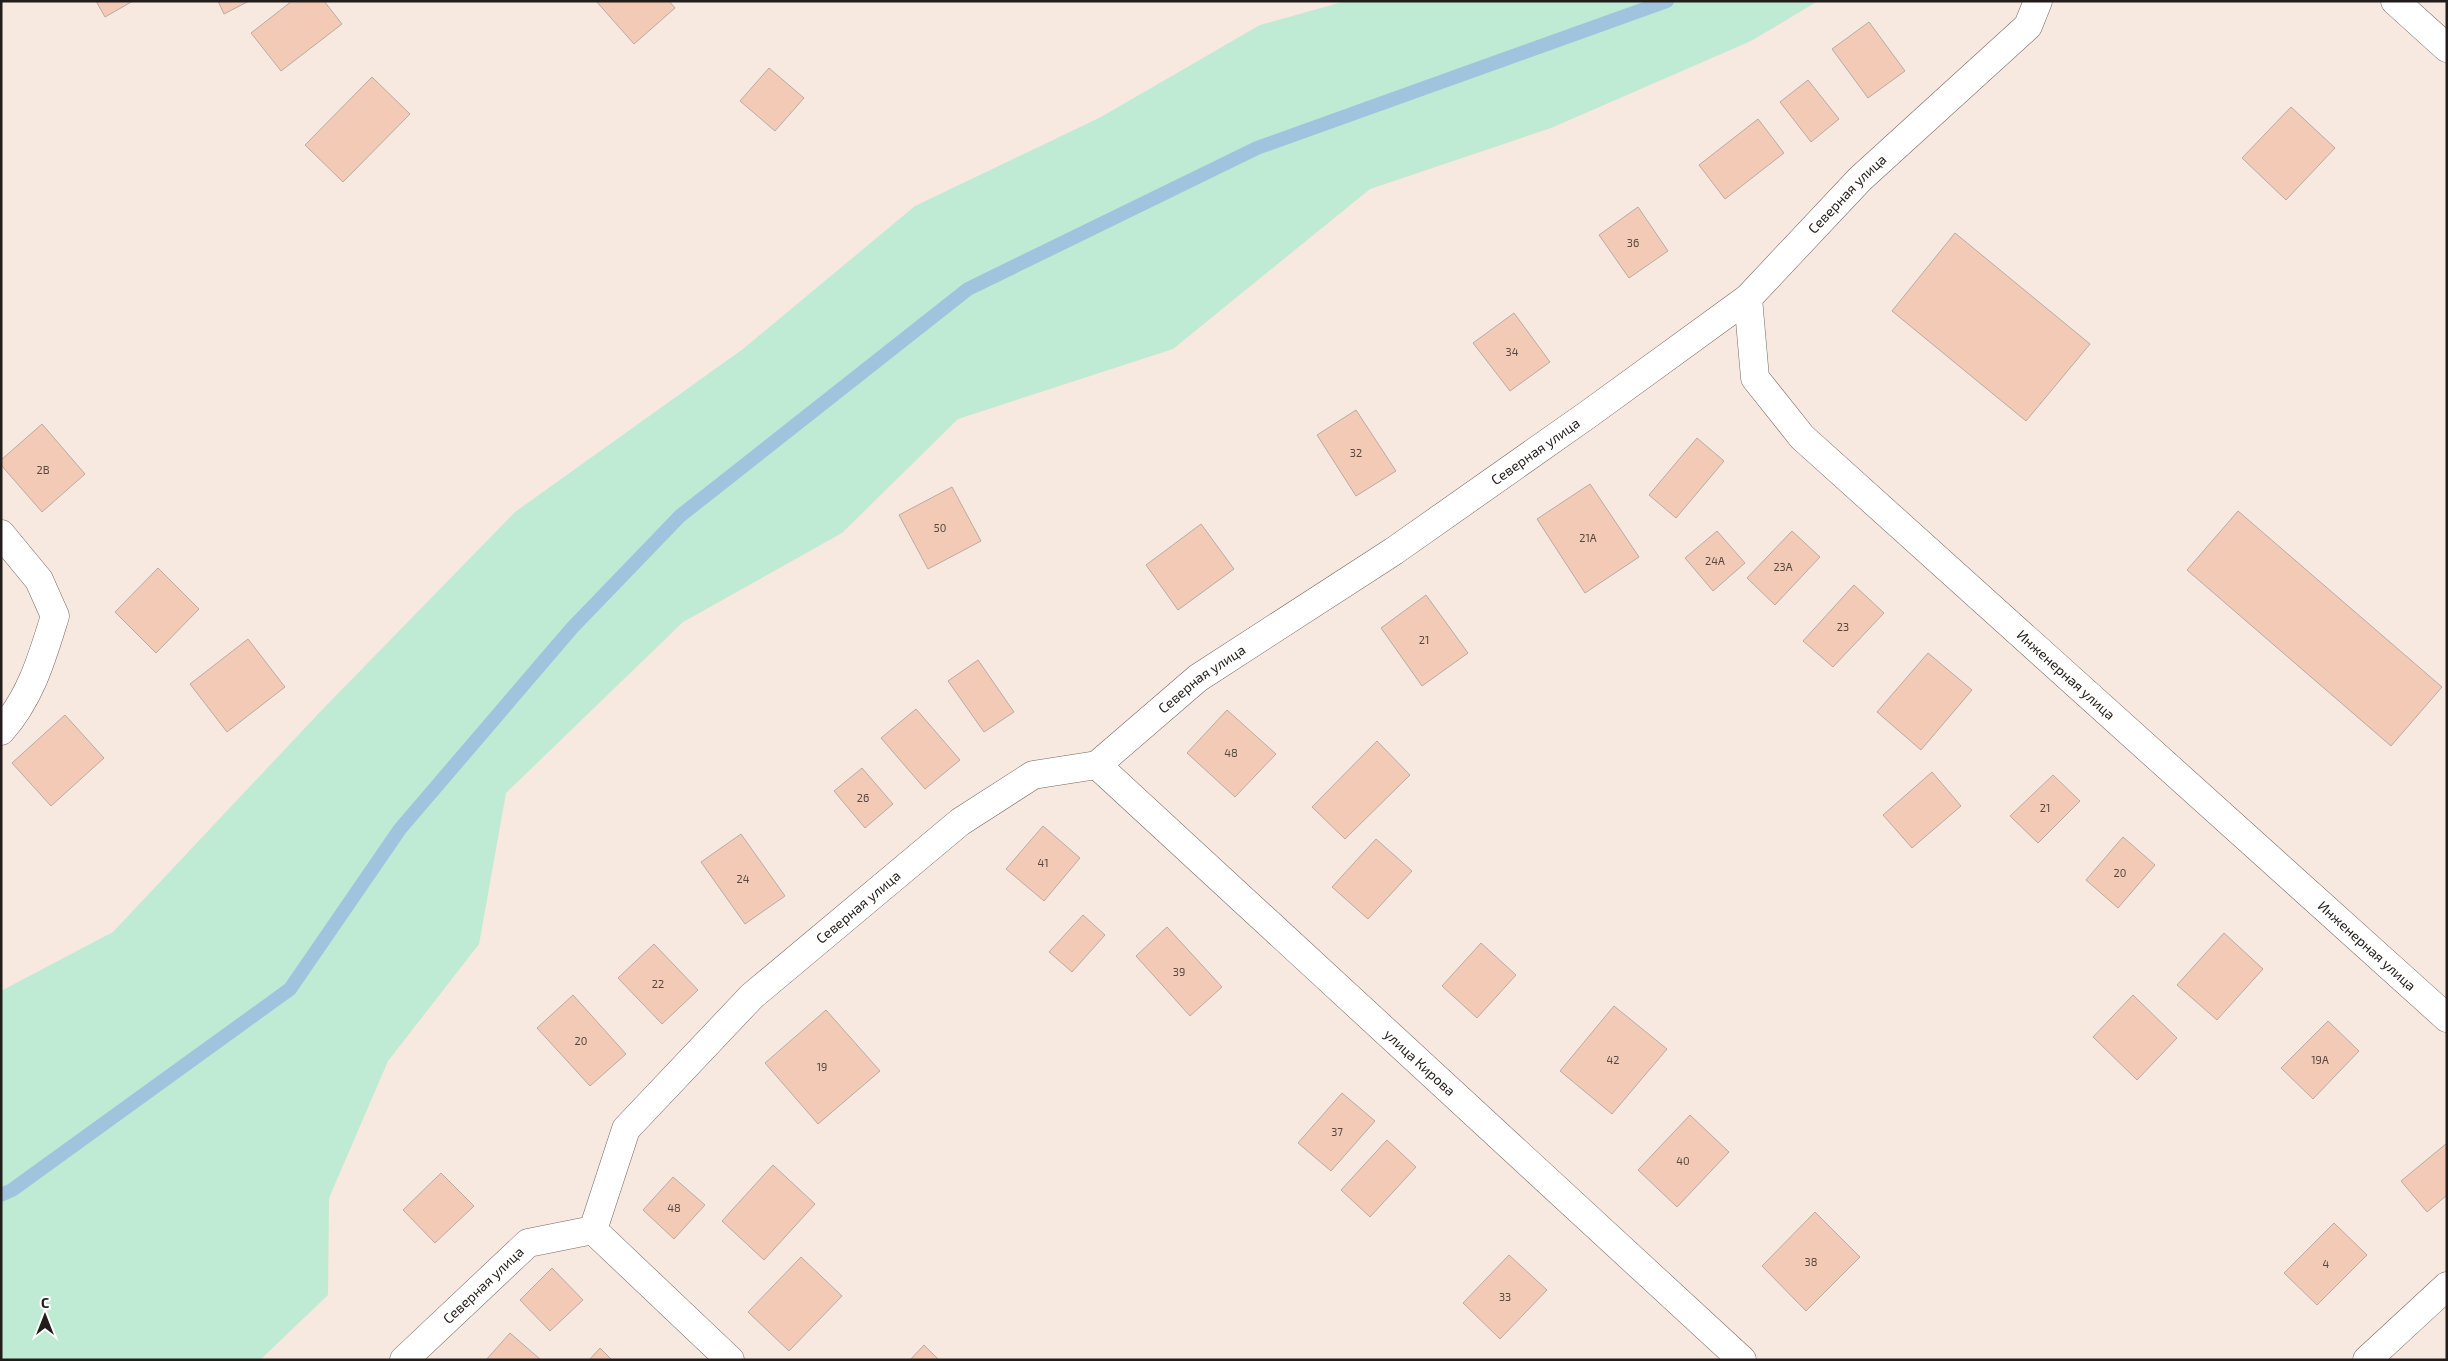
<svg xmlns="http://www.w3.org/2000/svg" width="2448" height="1361" font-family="'Exo 2',sans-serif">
<rect width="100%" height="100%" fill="#f7e8e0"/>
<!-- green -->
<path fill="#bfead4" d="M1346,1H1818L1751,41L1551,128L1370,189L1173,349L958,419L842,533L683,622L506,793L479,944L388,1061L329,1198L328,1295L260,1360H1V991L113,932L320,712L515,512L743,349L915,206L1101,117L1260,25Z"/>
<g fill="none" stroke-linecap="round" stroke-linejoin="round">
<!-- stream -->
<path stroke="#a0c4de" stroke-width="14" d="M1,1195L12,1190L290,989L400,829L572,628L680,516L968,289L1257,148L1667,1"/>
</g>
<!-- building -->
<g fill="#f2cab5" stroke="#b9aba4">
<path d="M96,1H133L105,17Z"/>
<path d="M218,1H249L224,14Z"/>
<path d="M292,1H324L342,24L281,71L251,33Z"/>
<path d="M596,1H669L675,8L634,44Z"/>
<path d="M1869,22L1905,71L1868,98L1832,49Z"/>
<path d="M769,68L804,98L775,131L740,101Z"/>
<path d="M372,77L410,114L343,182L305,145Z"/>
<path d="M1808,80L1839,119L1811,142L1780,102Z"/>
<path d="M2291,107L2335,148L2286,200L2242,158Z"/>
<path d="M1758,119L1784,153L1725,199L1699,165Z"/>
<path d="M1638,207L1668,251L1629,278L1599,235Z"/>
<path d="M1955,233L2090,344L2026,421L1892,311Z"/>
<path d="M1514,313L1550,362L1510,391L1473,343Z"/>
<path d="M1356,410L1396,471L1356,496L1317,435Z"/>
<path d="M42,424L85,474L42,512L1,465V460Z"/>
<path d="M1697,438L1724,461L1676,518L1649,495Z"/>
<path d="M1590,484L1639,557L1585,593L1537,519Z"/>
<path d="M952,487L981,541L928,569L899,515Z"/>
<path d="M2238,511L2442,687L2391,746L2187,570Z"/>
<path d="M1201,524L1234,569L1178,610L1146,565Z"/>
<path d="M1717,531L1745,563L1713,591L1685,558Z"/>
<path d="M1792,531L1820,557L1775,605L1747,578Z"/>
<path d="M158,568L199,609L156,653L115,612Z"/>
<path d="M1854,585L1884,613L1833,667L1803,641Z"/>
<path d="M1426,595L1468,653L1422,686L1381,628Z"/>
<path d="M248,639L285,687L227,732L190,684Z"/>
<path d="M1928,653L1972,690L1921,750L1877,712Z"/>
<path d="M978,660L1014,712L984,732L948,681Z"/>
<path d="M916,709L960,760L925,789L881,738Z"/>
<path d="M1227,710L1276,754L1235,797L1187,753Z"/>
<path d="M65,715L104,758L51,806L12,763Z"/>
<path d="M1377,741L1410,775L1345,839L1312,807Z"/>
<path d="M862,768L893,804L865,828L834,791Z"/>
<path d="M1932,772L1961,806L1912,848L1883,815Z"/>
<path d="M2053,775L2080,801L2038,843L2010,816Z"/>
<path d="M1043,826L1080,858L1044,901L1006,869Z"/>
<path d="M741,834L785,896L745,924L701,862Z"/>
<path d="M2123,837L2155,865L2118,908L2086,880Z"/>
<path d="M1376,839L1412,871L1368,919L1332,887Z"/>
<path d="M1083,915L1105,935L1072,972L1049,952Z"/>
<path d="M1167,927L1222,987L1190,1016L1136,956Z"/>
<path d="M2224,933L2263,969L2217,1020L2177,985Z"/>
<path d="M1481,943L1516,975L1477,1018L1442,986Z"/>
<path d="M654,944L698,990L662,1024L618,978Z"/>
<path d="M573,995L626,1054L590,1086L537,1028Z"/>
<path d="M2133,995L2177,1038L2137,1080L2093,1037Z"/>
<path d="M1614,1006L1667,1049L1612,1114L1560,1071Z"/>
<path d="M826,1010L880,1071L818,1124L765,1063Z"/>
<path d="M2328,1021L2359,1051L2313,1099L2281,1068Z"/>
<path d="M1342,1093L1375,1121L1331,1171L1298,1143Z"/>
<path d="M1690,1115L1729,1152L1677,1207L1638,1170Z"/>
<path d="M1387,1140L1416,1167L1370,1217L1341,1190Z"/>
<path d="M2447,1143V1195L2427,1212L2401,1181Z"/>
<path d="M773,1165L815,1204L764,1260L722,1221Z"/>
<path d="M441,1173L474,1206L435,1243L403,1210Z"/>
<path d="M673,1177L705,1205L674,1239L643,1210Z"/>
<path d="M1815,1212L1860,1257L1806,1311L1762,1266Z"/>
<path d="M2334,1223L2367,1255L2317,1305L2284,1273Z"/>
<path d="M1509,1255L1547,1290L1500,1339L1463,1303Z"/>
<path d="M801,1257L842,1296L789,1351L748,1312Z"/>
<path d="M552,1268L583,1300L550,1331L520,1300Z"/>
<path d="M510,1333L541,1360H486Z"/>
<path d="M924,1345L939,1360H910Z"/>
<path d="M600,1348L612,1360H589Z"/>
</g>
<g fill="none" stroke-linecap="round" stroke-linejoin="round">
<!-- minor casing -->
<g stroke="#756862" stroke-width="29">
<g id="minor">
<path d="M2395,1L2447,48"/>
<path id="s1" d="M1748,298L1755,378L1802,437L2447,1018"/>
<path d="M1,534L39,580L55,616C42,658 31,697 1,731"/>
<path id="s2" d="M1097,765L1742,1360"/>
<path id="s3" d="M593,1230L626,1129L752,996L960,822L1033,775L1097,765L1198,678L1394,551L1590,413L1748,298L1860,179L2028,26L2038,1"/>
<path d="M593,1230L730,1360"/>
<path id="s4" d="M404,1360L528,1243L593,1230"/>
<path d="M2367,1360L2447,1286"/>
</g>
</g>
<!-- minor -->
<use href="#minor" stroke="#fff" stroke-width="28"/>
</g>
<g text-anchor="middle" stroke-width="5" stroke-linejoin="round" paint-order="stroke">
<!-- number labels -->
<g font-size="11" fill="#564841">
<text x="1633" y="247">36</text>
<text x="1512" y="356">34</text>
<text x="1356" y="457">32</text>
<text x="43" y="474">2В</text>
<text x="940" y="532">50</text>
<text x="1588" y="542">21А</text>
<text x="1715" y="565">24А</text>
<text x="1783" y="571">23А</text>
<text x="1843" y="631">23</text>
<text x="1424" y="644">21</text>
<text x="1231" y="757">48</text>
<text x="863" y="802">26</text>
<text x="2045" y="812">21</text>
<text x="1043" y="867">41</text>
<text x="2120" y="877">20</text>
<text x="743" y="883">24</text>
<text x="1179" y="976">39</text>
<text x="658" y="988">22</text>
<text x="581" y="1045">20</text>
<text x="1613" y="1064">42</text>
<text x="2320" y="1064">19А</text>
<text x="822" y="1071">19</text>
<text x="1337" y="1136">37</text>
<text x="1683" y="1165">40</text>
<text x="674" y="1212">48</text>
<text x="1811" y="1266">38</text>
<text x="2326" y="1268">4</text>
<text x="1505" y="1301">33</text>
</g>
<!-- street labels -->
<g font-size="14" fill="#221c1a" stroke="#fff">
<text dy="5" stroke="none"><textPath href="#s3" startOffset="1658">Северная улица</textPath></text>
<text dy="5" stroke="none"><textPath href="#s3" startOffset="1252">Северная улица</textPath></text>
<text dy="5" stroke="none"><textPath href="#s1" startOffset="511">Инженерная улица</textPath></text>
<text dy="5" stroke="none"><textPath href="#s3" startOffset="848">Северная улица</textPath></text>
<text dy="5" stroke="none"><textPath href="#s3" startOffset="428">Северная улица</textPath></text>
<text dy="5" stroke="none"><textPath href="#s1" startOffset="916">Инженерная улица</textPath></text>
<text dy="5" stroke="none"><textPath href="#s2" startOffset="439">улица Кирова</textPath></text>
<text dy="5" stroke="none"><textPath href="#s4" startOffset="109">Северная улица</textPath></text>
</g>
</g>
<!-- border -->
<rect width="2448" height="1361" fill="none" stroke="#221c1a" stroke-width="5"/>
<!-- north arrow -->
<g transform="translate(45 1316)" stroke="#ffffff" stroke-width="4" paint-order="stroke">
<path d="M0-4L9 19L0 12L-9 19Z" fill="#221c1a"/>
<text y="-8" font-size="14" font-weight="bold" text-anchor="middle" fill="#221c1a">С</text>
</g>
</svg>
